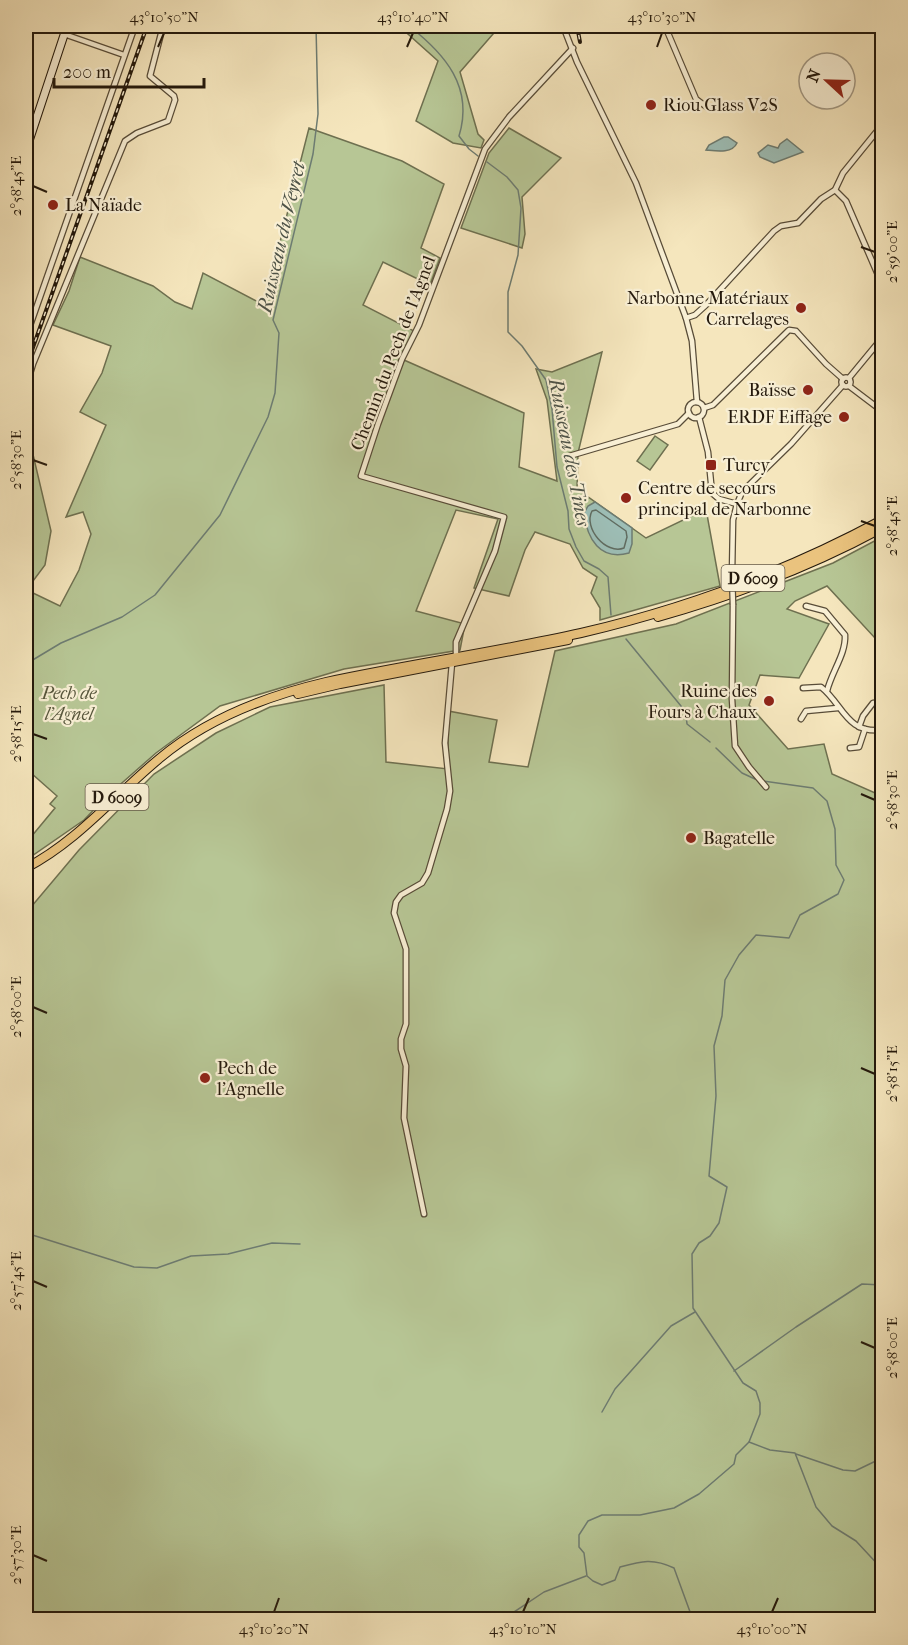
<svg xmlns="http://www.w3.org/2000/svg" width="908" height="1645" font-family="'IM FELL French Canon',serif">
<rect width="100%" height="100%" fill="#f5e6bd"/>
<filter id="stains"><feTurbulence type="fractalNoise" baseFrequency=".00333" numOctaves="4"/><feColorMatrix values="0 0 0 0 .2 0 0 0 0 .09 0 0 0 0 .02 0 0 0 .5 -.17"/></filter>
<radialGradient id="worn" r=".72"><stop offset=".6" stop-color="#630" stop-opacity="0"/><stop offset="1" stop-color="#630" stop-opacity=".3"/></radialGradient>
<!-- green -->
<g fill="#b7c695" stroke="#6e7050" stroke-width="1.5">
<path d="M399,26H500L460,72L478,134L484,140L481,148L453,143L416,121L438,61Z"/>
<path d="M309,128L402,161L444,184L421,248L440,258L430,285L383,262L363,305L414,331L404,360L524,413L519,467L557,481L547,400L536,369L552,372L602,352L578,453L577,489L646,538L706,509L720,586L600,620V608L591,593L597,577L583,568L570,544L535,532L525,550L509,596L474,588L498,519L456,510L416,611L465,624L460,650L344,669L220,706L156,753L106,797L84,820L26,860V843L55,808L50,804L57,796L31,773L26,778V435L31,446L51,531L45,565L33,581V593L60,606L79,570L91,534L83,512L66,517L106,425L80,412L102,373L111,346L53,325L69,291L80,257L153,286L175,302L192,309L203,273L264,305Z"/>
<path d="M509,128L561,158L522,197L525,234L522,248L461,228L489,153Z"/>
<path d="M655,436L668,445L650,470L637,461Z"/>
<path d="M882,537V665L875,638L827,586L795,601L787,609L829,624L799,678L760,675L749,705L788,749L824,744L832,774L882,796V1619L26,1620V913L79,850L154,774L216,733L270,707L384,685L386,762L448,769V711L497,720L489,762L528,767L555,651L676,624L833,563Z"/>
</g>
<!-- water -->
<g fill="#9dbeb6" stroke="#6d7c72" stroke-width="1.5">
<path d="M724,137H728L737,143C732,154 716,151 706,150L709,145Z"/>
<path d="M787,139L803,152L774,163L760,157L758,153L768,145L778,148L780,144Z"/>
<path d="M595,502L632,528V544L629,553C600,561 587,539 584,513L588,506Z"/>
</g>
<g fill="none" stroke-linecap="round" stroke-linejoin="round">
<!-- shore -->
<path stroke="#606c61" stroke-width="1.5" d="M592,511L596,510L626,531L627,537L624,548C606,555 583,528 592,511Z"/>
<!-- stream -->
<g stroke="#6d7c72" stroke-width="1.5">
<path d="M409,26C445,54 474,87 459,136L469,149L478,156"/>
<path d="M487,162L507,177L518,190L521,208L518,255L508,292V332L522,346L546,380L552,409L557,467L568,511L569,529L576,547L584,561L599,569L608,577L611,615"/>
<path d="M626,639L681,706L686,715L687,724L710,742"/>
<path d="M26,664L61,643L122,617L155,595L220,515L268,417L275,393L279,333L273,320L313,154L318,114L316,26"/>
<path d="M716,748L742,773L755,779"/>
<path d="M26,1233L134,1267L157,1268L191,1256L228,1254L272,1243L300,1244"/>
<path d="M734,1371L796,1327L862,1284L882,1285"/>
<path d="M602,1412L615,1389L671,1326L695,1312"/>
<path d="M749,1442L770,1450L795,1453L816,1507L832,1526L856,1541L882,1569"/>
<path d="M796,1454L843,1470L855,1471L882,1458"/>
<path d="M502,1620L544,1592L586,1576"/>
<path d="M693,1620L674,1568C653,1558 642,1561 620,1567L615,1580L602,1585L593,1581L587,1576L584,1553L579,1547V1535L588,1521L602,1515H640L674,1508L699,1494L734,1464L736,1455L749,1442L760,1414V1403L756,1391L743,1383L693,1308L692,1254L699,1243L710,1236L719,1223L727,1187L709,1176L716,1096L714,1046L722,1016L725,980L739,955L756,935L789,938L800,915L838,894L844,880L836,865L835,829L827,801L813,788L763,781"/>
</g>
<!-- street casing -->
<g stroke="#584c38" stroke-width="7">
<g id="street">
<path d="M563,26L577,62L636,183L686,318L692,341L697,402"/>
<path d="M665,26L696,99L708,108"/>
<path d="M64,34L124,55"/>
<path d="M835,190L846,201L882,284"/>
<path d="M686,318L695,315L706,305L774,231L781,226L798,223L821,199L835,190L843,173L882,125"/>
<path d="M26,337L135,26"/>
<circle cx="846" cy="382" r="4.5"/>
<path d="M849,378L882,338"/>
<path d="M849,386L882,411"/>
<path d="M26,387L33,364L125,141L137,133L168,121L175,100L174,96L150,76L163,26"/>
<circle cx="696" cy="410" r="8"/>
<path d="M704,408L713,405L789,330L796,331L826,364L843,379"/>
<path d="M699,417L708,452L712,493L719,499L737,504"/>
<path d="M566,457L678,424L689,413"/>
<path d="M732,574L733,520L737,504L742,492L791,444L843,385"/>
<path d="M733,605L732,699L735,746L749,767L766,787"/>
<path d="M806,606L825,611L845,635C846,654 832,671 827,691"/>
<path d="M803,688L821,687C843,704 846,734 882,730"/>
<path d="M801,719L806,711L838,708"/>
<path d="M859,727L863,716L873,703L882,702"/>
<path d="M850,748L859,747L865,729"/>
<path d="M424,1214L404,1118L406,1066L401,1049V1039L406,1024V949L394,913L396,902L401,895L422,883L428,873L447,809L450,791L445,743L452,663L456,656V642L495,551L504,517L361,476L378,424L402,359L419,325L485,149L509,117L573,48"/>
</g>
</g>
<!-- secondary casing -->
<g stroke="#24190c" stroke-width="9">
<path id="secondary" d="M26,150L67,26"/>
</g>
<!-- primary casing -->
<g stroke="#24190c" stroke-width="10">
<g id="primary">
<path d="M658,617C736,595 812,566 882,528"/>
<path d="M298,694L340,684L568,640"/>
<path d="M26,868C78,841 115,795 160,758C208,718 266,696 326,682C410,664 496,652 581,633C684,609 789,570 882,520"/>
</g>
</g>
<!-- street -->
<use href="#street" stroke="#f8efd4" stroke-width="4.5"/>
<!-- secondary -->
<use href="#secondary" stroke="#f8efd4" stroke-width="7"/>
<!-- primary -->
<use href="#primary" stroke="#eac37e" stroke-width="8"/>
<!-- rail casing -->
<g stroke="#24190c" stroke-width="4">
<g id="rail">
<path d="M577,26L580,42"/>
<path d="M587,26L589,32"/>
<path d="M26,367L147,26"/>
</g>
</g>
<!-- rail -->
<use href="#rail" stroke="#f8efd4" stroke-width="1.5" stroke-dasharray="4.5" stroke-linecap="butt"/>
<!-- street-bridge casing -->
<g stroke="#584c38" stroke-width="7" stroke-linecap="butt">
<path id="street-bridge" d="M732,574L733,605"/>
</g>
<!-- street-bridge -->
<use href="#street-bridge" stroke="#f8efd4" stroke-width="4.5"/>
</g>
<!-- ticks -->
<path fill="none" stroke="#24190c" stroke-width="2" d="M158,47L164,33M407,47L413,33M657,47L662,33M33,186L47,192M861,247L875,252M33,460L47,465M861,521L875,526M33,734L47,739M861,794L875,800M33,1007L47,1013M861,1068L875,1074M33,1281L47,1287M861,1342L875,1348M33,1555L47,1561M274,1612L279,1598M523,1612L529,1598M772,1612L778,1598"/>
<!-- markers -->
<g fill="#8f2418" stroke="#f8efd4" stroke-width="2">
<circle cx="651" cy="105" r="6"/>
<circle cx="53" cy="205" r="6"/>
<circle cx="801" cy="308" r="6"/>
<circle cx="808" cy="390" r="6"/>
<circle cx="844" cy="417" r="6"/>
<rect x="705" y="459" width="12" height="12" rx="3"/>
<circle cx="626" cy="498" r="6"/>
<circle cx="769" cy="701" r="6"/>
<circle cx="691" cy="838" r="6"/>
<circle cx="205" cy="1078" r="6"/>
</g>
<g text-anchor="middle" stroke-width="4.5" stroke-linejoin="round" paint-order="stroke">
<!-- shield labels -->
<g fill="#f8efd4" stroke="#645948" stroke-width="1.5">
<rect x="721.5" y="565" width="63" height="26" rx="4.5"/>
<rect x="85.5" y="784" width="63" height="26" rx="4.5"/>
</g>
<g font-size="16" font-weight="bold" fill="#24190c">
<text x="753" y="584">D 6009</text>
<text x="117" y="803">D 6009</text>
</g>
<!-- poi labels -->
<g font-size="18" fill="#24190c" stroke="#f8efd4" text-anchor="start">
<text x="663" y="111">Riou Glass V2S</text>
<text x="65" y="211">La Naïade</text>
<text x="789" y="304" text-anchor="end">Narbonne Matériaux<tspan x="789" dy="21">Carrelages</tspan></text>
<text x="796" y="396" text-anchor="end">Baïsse</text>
<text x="832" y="423" text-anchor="end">ERDF Eiffage</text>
<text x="723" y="471">Turcy</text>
<text x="638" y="494">Centre de secours<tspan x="638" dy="21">principal de Narbonne</tspan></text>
<text x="757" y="697" text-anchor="end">Ruine des<tspan x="757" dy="21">Fours à Chaux</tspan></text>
<text x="703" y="844">Bagatelle</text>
<text x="217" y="1074">Pech de<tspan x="217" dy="21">l'Agnelle</tspan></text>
</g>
<!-- street labels -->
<g font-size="18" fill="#24190c" stroke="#f8efd4">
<text transform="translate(393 353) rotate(-69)" y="6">Chemin du Pech de l'Agnel</text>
</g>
<!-- park labels -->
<g font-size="18" font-style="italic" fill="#57563c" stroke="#f8efd4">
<text x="69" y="699">Pech de<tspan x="69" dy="21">l'Agnel</tspan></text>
</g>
<!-- water labels -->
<g font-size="20" font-style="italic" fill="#4e5348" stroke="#f8efd4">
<text transform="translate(281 237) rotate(-77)" y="7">Ruisseau du Veyret</text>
<text transform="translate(570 452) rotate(79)" y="7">Ruisseau des Tines</text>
</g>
</g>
<!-- margin -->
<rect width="908" height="1645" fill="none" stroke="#f5e6bd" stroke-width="66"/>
<!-- north arrow -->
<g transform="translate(827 81) rotate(292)"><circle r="28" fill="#f8efd4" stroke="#a39984" stroke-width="1.5"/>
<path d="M0-4.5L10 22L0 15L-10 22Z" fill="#8f2418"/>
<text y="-9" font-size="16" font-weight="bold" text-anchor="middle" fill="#24190c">N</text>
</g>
<!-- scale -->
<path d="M54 78v9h150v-9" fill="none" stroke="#24190c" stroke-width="3"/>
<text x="63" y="78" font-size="18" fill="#24190c" stroke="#f8efd4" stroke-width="4.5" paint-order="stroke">200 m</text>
<rect x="33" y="33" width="842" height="1579" fill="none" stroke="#24190c" stroke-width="2"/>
<g font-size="15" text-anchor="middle" fill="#24190c">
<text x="164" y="22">43°10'50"N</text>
<text x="413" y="22">43°10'40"N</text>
<text x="662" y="22">43°10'30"N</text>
<text transform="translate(16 186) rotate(-90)" y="5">2°58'45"E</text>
<text transform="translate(892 252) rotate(-90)" y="5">2°59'00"E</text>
<text transform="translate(16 460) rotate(-90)" y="5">2°58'30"E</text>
<text transform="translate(892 526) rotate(-90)" y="5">2°58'45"E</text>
<text transform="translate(16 734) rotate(-90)" y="5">2°58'15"E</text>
<text transform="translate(892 800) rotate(-90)" y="5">2°58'30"E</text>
<text transform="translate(16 1007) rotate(-90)" y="5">2°58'00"E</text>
<text transform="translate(892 1074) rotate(-90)" y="5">2°58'15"E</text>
<text transform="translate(16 1281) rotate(-90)" y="5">2°57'45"E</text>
<text transform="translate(892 1348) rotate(-90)" y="5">2°58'00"E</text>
<text transform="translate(16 1555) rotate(-90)" y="5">2°57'30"E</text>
<text x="274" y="1634">43°10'20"N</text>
<text x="523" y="1634">43°10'10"N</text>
<text x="772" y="1634">43°10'00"N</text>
</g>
<rect width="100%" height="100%" filter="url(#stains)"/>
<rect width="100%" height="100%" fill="url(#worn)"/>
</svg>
